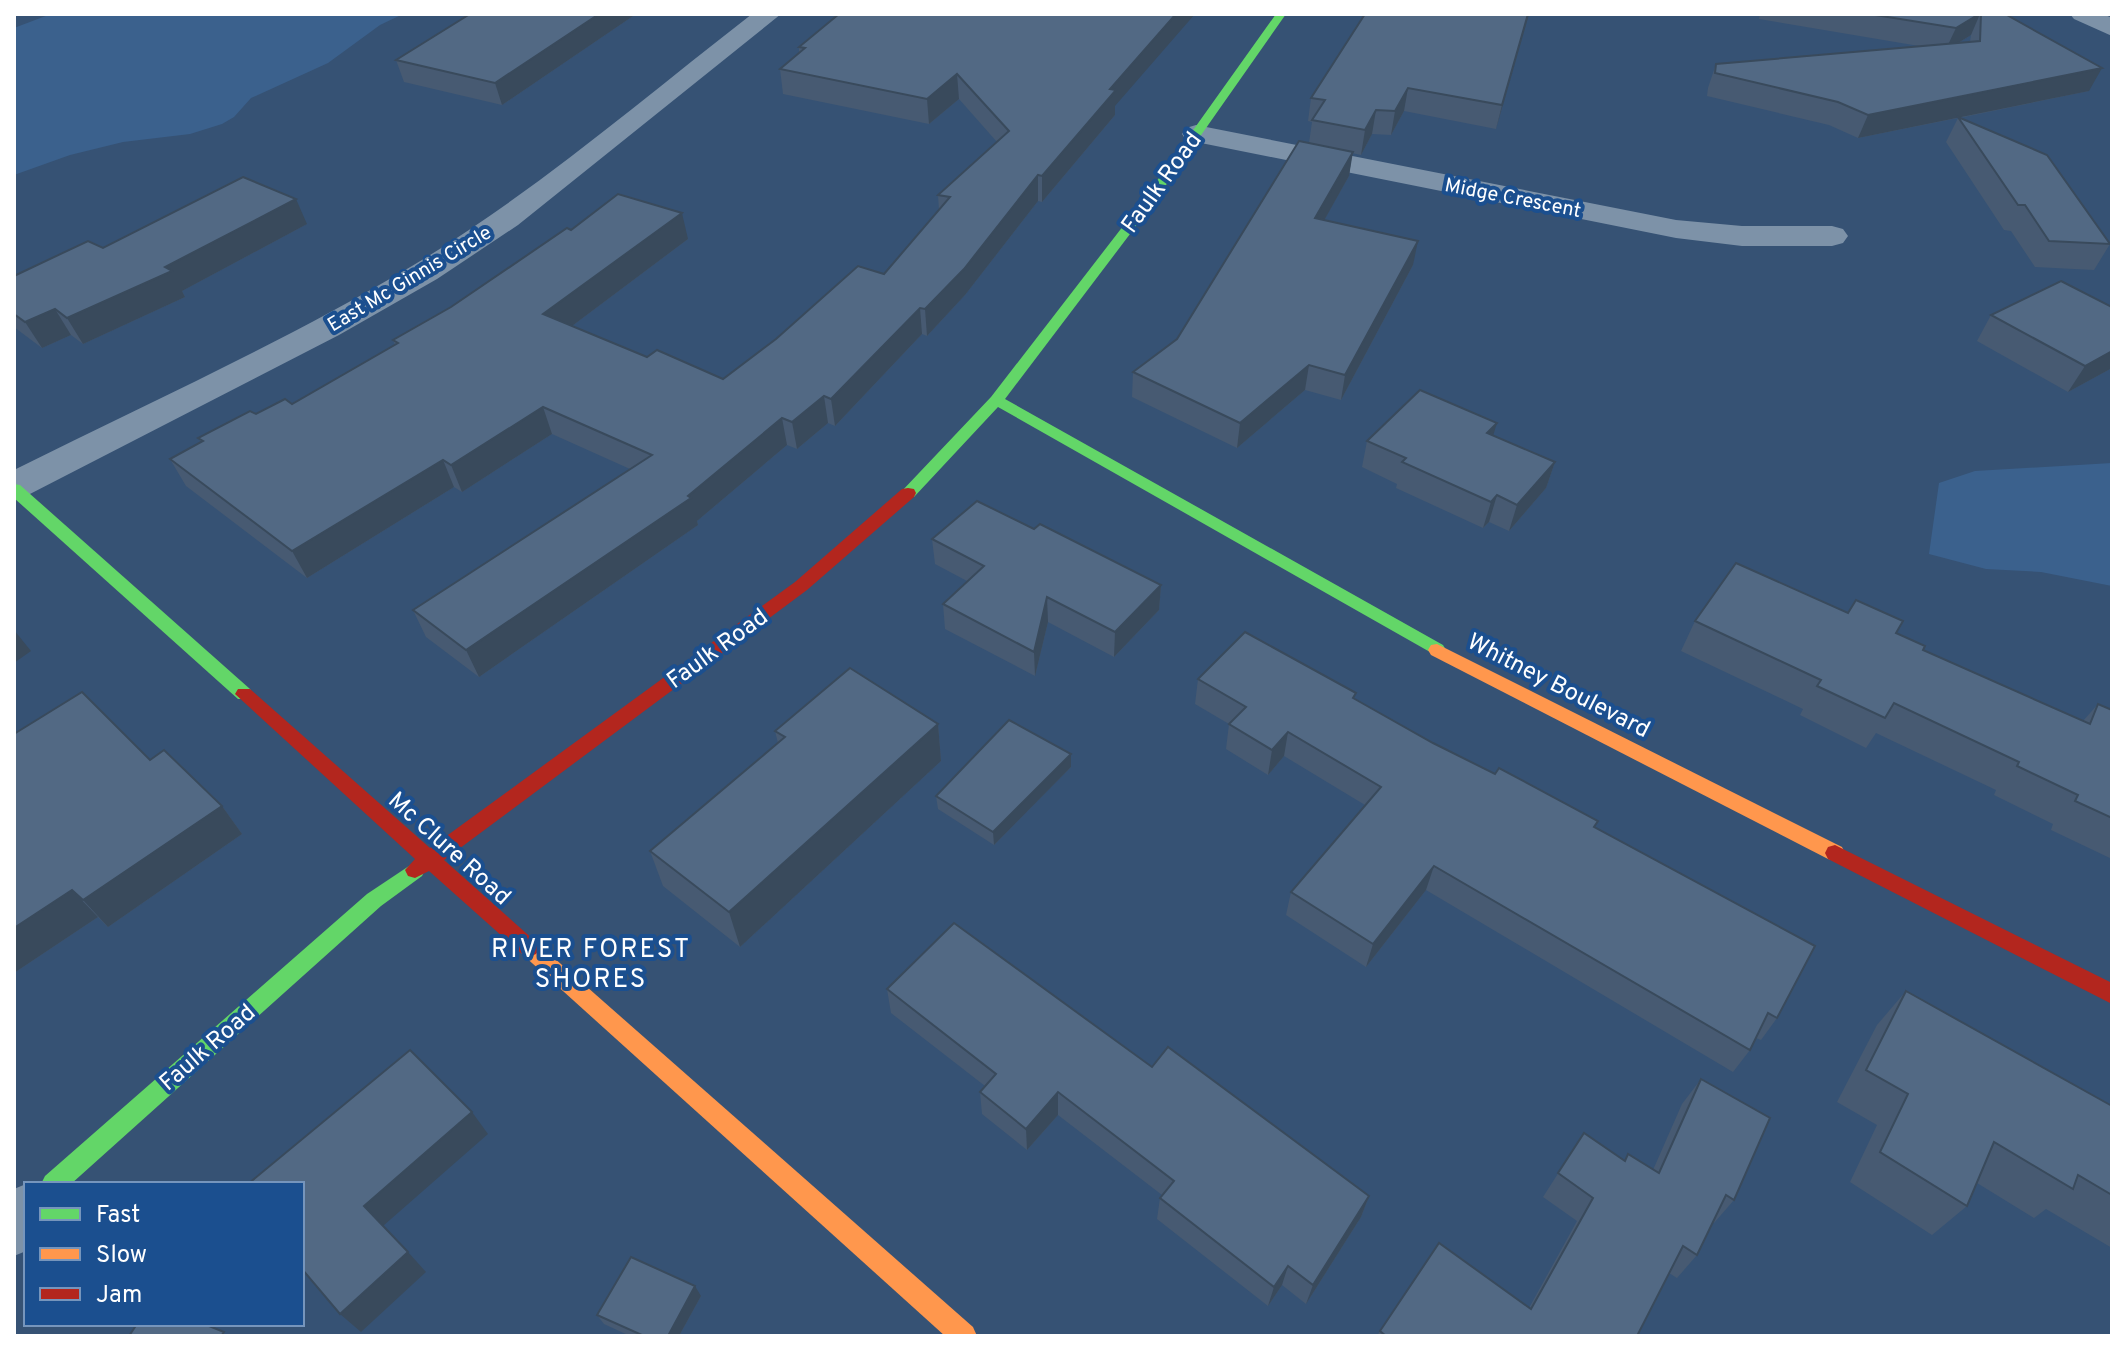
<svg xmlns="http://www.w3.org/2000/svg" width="2126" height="1350" font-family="Overpass,sans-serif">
<rect width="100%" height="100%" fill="#365274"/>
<!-- water -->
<g fill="#3b618d">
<path d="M51,14H403L380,25L328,63L251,98L234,117L222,124L190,134L123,142L70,155L14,175V28Z"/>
<path d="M2112,463V586L2041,572L1986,569L1929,554L1939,483L1975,471Z"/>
</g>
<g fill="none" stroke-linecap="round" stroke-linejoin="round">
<!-- street -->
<g fill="#7d92a8" fill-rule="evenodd">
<path d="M752,14H781L518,225L437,279L339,335L28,495L14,499V470C147,404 284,342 412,266C533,194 641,100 752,14Z"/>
<path d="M2070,14H2103L2112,18V36L2074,19Z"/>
<path d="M1196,125L1676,220L1742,226H1832L1843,229L1848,236L1843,243L1832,246H1742L1676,238L1186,140L1182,134L1186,128Z"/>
<path d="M26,1184V1251L14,1256V1189Z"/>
</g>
<!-- fast -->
<g fill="#63d668" fill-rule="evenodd">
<path d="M1276,14H1286L1152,205L1005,399L1443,645L1446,650L1443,655L1437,656L998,407L914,497H902L900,493L991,397L1144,199Z"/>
<path d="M14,484L20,485L250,689L253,694L250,699H238L14,498Z"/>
<path d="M415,862L422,864L425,870L422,876L381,906L71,1184H41L45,1176L367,894Z"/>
</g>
<!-- slow -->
<g fill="#ff974d" fill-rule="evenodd">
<path d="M1437,644L1842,847L1845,853L1842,859L1835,861L1828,859L1431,655L1428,650L1431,645Z"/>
<path d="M529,939L536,942L973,1327L977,1336H945L522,954L518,948L522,942Z"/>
</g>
<!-- jam -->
<g fill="#b3261e" fill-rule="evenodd">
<path d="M908,488L914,489L916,493L914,497L807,590L444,860L536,942L540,948L536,954L529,957L522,954L429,871L415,878L408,876L405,870L415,859L235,694L238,689H250L430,848L795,582L902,489Z"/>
<path d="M1835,845L2112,983V1004L1828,859L1825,853L1828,847Z"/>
</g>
</g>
<!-- wall -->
<g fill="#475a72" fill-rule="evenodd">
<path d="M470,14H636L502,105L404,82L396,60Z"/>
<path d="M839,14L1115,106V115L1042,202L1038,201L965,295L927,336L922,334L835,426L828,423L797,449L787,445L697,521L698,525L479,677L426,637L413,610L630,469L552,434L462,492L454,487L307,578L186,486L170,459L201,442L198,438L256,414L292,404L395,345L393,340L451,307L571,230L688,239L572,326L647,357L723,379L884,274L939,210L938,195L997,142L959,99L929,124L783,94L780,69L799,53V47Z"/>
<path d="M1365,14H1529L1496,129L1404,111L1391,135L1372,134L1361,155L1352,153L1349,176L1324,220L1413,265L1341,400L1305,390L1237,448L1132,397L1133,372L1177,339L1309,143L1312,122L1308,121L1311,98Z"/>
<path d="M1760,14H2005L2089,91L1959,118L2110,244L2094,270L2035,267L2011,231L2004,230L1946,142L1958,118L1858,138L1829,125L1707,96L1708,88L1716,64L1919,46L1759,19ZM1971,35L1970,42L1958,43Z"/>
<path d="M307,224L182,291L185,297L83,344L71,335L42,348L14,327V276L103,248Z"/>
<path d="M1991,315L2112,368L2068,392L1977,341Z"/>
<path d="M1493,435L1555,462L1546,488L1509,531L1489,522L1483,528L1396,488L1397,484L1362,467L1367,441Z"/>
<path d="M1034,529L1161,585L1159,610L1114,657L1048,622L1035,676L945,629L943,604L967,581L935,564L932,539Z"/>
<path d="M1848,613L1896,633L1923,650L2083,721L2098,704L2112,710V859L2051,830L2053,824L1994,795L1996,790L1876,733L1866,748L1800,715L1803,709L1681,651L1695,621Z"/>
<path d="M1198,679L1355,699L1433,743L1595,827L1777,1018L1761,1040L1756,1038L1750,1050L1733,1072L1426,890L1366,967L1286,915L1291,892L1365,805L1284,756L1268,775L1226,749L1229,724L1195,704Z"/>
<path d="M938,724L941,761L740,947L663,886L650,851L778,743L775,731Z"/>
<path d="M14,734L150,760L222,806L242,834L108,927L98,917L14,973Z"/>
<path d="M1071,754V767L994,845L938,809L936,796Z"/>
<path d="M887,989L1152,1067L1369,1196L1361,1217L1306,1304L1282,1285L1268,1306L1157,1219L1160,1198L1162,1195L1058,1115L1027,1150L982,1114L980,1092L985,1086L891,1013Z"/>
<path d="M1906,991L2112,1106V1248L2046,1209L2034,1218L1977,1183L1967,1206L1932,1235L1850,1182L1877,1125L1837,1102L1877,1025Z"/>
<path d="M1701,1079L1734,1200L1714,1223H1713L1697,1255L1677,1278L1669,1273L1637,1336H1377L1380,1331L1529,1308L1577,1221L1543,1197L1584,1133L1624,1161L1628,1154L1653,1170L1682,1104Z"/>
<path d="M701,1296L679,1336H630L604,1324L597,1315Z"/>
</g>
<!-- shaded-wall -->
<g fill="#394a5c">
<path d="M599,14H636L502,105L495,83Z"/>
<path d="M1176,14H1195L1115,106V115L1042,202V176L1110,89Z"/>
<path d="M1528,14H1529L1496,129L1502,105Z"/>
<path d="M1979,14H1980L1971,35L1945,51L1956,28Z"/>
<path d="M2102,68L2089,91L1858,138L1868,115Z"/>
<path d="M957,74L959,99L929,124L927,99Z"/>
<path d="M1408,88L1404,111L1391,135L1395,111Z"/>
<path d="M1376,110L1372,134L1361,155L1365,130Z"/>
<path d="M1353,152L1349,176L1312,242L1315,218Z"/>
<path d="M1038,175V201L965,295L927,336L925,309Z"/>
<path d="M296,199L307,224L182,291L185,297L83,344L67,318Z"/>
<path d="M682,213L688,239L552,341L543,314Z"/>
<path d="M1418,241L1413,265L1341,400L1345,375Z"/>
<path d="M920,308L922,334L835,426L831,399Z"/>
<path d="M55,309L71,335L42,348L25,322Z"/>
<path d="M2112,351V368L2068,392L2085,366Z"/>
<path d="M1309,365L1305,390L1237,448L1240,423Z"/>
<path d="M824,396L828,423L797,449L792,422Z"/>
<path d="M543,407L552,434L462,492L451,465Z"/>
<path d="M782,418L787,445L697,521L698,525L479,677L466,650L688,496Z"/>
<path d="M1497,423L1489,449L1487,433Z"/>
<path d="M443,460L454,487L307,578L292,551Z"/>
<path d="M1555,462L1546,488L1509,531L1517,505Z"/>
<path d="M1497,495L1489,522L1483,528L1491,502Z"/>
<path d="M1161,585L1159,610L1114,657L1115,632Z"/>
<path d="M1047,597L1048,622L1035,676L1034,652Z"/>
<path d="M14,630L31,651L14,663Z"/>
<path d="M938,724L941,761L740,947L729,912Z"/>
<path d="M1288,732L1284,756L1268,775L1272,750Z"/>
<path d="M1071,754V767L994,845L993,832Z"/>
<path d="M222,806L242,834L108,927L83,900Z"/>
<path d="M1434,866L1426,890L1366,967L1373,944Z"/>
<path d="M72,890L98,917L14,973V928Z"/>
<path d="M1058,1092V1115L1027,1150L1026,1129Z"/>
<path d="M472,1112L488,1134L383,1226L364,1206Z"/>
<path d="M1369,1196L1361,1217L1306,1304L1313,1285Z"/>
<path d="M408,1252L426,1272L361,1332L340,1314Z"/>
<path d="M1288,1266L1282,1285L1268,1306L1274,1287Z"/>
<path d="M695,1286L701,1296L679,1336H668Z"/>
</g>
<!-- building -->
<g fill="#526984" stroke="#394a5c" stroke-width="2">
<path d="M470,14H599L495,83L396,60Z"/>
<path d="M839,14H1176L1110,89L1116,90L1042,176L1038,175L964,269L925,309L920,308L831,399L824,396L792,422L782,418L688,496L691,498L466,650L413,610L652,455L543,407L451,465L443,460L292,551L170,459L203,441L198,438L250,411L256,414L285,399L292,404L398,343L393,340L451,307L567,228L571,230L618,194L682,213L543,314L647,357L657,350L723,379L776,339L858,266L884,274L950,197L938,195L1009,131L957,74L927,99L780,69L805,48L799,47Z"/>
<path d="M1365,14H1528L1502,105L1408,88L1395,111L1376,110L1365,130L1312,120L1325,100L1311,98Z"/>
<path d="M1869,14H1979L1956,28Z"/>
<path d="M1981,14H2005L2102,68L1868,115L1838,102L1715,73L1716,64L1980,41Z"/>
<path d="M1958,117L2047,155L2110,244L2049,241L2025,205H2018Z"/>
<path d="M1299,141L1353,152L1315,218L1418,241L1345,375L1309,365L1240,423L1133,372L1177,339Z"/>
<path d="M243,177L296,199L165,267L172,271L67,318L55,309L25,322L14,314V276L88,241L103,248Z"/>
<path d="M2061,281L2112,307V351L2085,366L1991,315Z"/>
<path d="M1420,390L1497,423L1487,433L1555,462L1517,505L1497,495L1491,502L1402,462L1406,458L1367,441Z"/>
<path d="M977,501L1034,529L1040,524L1161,585L1115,632L1047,597L1034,652L943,604L984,566L932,539Z"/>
<path d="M1736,563L1848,613L1856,600L1903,621L1896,633L1925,646L1923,650L2090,724L2098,704L2112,710V818L2075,801L2078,795L2017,766L2019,762L1894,703L1885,718L1817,686L1821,680L1695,621Z"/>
<path d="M1245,632L1356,693L1353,698L1433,743L1495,774L1499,768L1598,821L1594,827L1815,946L1777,1018L1768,1013L1750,1050L1434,866L1373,944L1291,892L1381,787L1288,732L1272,750L1229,724L1246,707L1198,679Z"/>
<path d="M850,668L938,724L729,912L650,851L785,737L775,731Z"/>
<path d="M82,692L150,760L164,750L222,806L83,900L72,890L14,928V734Z"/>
<path d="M1009,720L1071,754L993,832L936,796Z"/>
<path d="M954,923L1152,1067L1168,1047L1369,1196L1313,1285L1288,1266L1274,1287L1160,1198L1174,1181L1058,1092L1026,1129L980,1092L996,1074L887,989Z"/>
<path d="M1906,991L2112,1106V1195L2078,1175L2073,1189L1994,1142L1967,1206L1880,1152L1908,1094L1866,1070Z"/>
<path d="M410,1050L472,1112L364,1206L408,1252L340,1314L302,1269V1184H248Z"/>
<path d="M1701,1079L1770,1118L1734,1200L1726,1195L1697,1255L1683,1246L1637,1336H1386L1380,1331L1439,1243L1531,1309L1593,1198L1558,1173L1584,1133L1625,1161L1628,1154L1659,1173Z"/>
<path d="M631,1257L695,1286L668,1336H644L597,1315Z"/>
<path d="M137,1324H204L224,1332L221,1336H129Z"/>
</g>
<g text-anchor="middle" stroke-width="8" stroke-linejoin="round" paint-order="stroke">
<!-- far-street labels -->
<g font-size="20" fill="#fff" stroke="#1b4f8f">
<text transform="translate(1513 197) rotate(11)" y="7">Midge Crescent</text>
<text transform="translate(409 278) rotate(-31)" y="7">East Mc Ginnis Circle</text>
</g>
<!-- street labels -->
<g font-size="24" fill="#fff" stroke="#1b4f8f">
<text transform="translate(1161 182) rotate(-54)" y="8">Faulk Road</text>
<text transform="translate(717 648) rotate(-36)" y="8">Faulk Road</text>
<text transform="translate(1559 685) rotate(27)" y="8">Whitney Boulevard</text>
<text transform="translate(450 848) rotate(42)" y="8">Mc Clure Road</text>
<text transform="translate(207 1047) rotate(-41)" y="8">Faulk Road</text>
</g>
<!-- neighbourhood labels -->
<g font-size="26" letter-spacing="2" fill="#fff" stroke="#1b4f8f">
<text x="591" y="957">RIVER FOREST<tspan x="591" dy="30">SHORES</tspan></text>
</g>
</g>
<!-- border -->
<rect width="2126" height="1350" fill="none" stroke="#ffffff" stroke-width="32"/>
<!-- legend -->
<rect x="24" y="1182" width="280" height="144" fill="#1b4f8f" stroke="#7695bc" stroke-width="2"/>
<rect x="40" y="1208" width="40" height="12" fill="#63d668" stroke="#7695bc" stroke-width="2"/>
<text x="96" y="1222" font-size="24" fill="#ffffff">Fast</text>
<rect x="40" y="1248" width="40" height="12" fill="#ff974d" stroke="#7695bc" stroke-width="2"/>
<text x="96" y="1262" font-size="24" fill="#ffffff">Slow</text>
<rect x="40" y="1288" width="40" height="12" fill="#b3261e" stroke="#7695bc" stroke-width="2"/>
<text x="96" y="1302" font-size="24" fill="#ffffff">Jam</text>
</svg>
